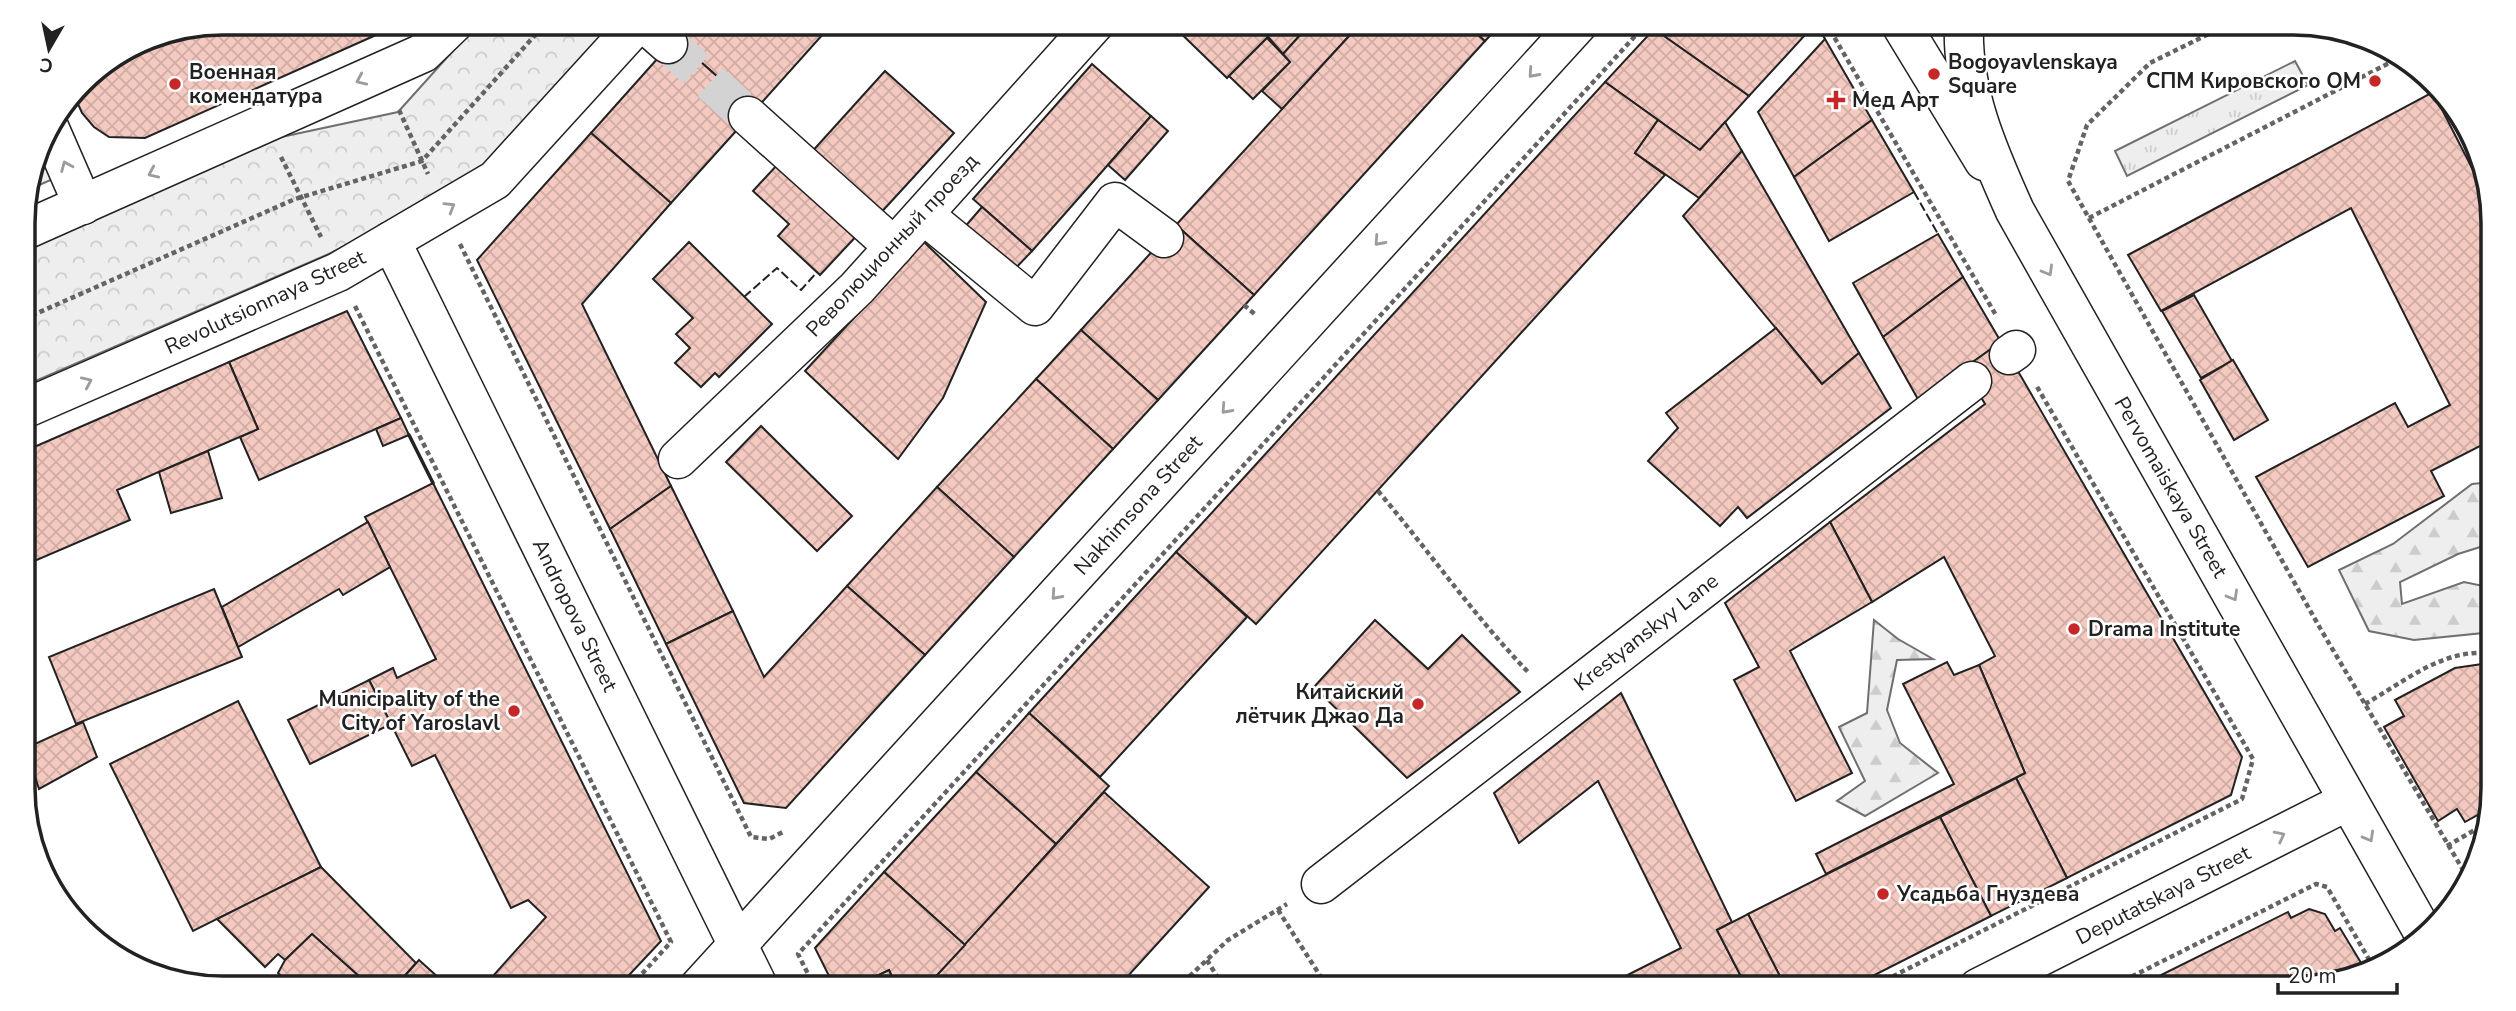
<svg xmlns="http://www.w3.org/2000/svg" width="2516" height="1011" font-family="'Nunito Sans',sans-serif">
<defs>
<pattern id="grass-tufts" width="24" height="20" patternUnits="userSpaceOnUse" patternTransform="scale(1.75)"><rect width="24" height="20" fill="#eee"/><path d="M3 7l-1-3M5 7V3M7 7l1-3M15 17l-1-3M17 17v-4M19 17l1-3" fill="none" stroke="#ccc"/></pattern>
<pattern id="forest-firs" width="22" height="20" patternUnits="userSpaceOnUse" patternTransform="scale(1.75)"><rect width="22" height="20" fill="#eee"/><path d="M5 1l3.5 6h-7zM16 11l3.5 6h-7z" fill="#ccc"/></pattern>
<pattern id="park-crowns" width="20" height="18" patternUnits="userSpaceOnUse" patternTransform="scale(1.75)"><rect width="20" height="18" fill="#eee"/><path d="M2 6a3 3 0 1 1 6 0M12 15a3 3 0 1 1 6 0" fill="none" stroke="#ccc"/></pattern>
<pattern id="building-cross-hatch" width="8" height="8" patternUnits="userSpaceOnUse" patternTransform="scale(1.75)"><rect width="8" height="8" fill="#f3c9c0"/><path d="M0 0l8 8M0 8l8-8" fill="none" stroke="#d0aca5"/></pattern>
</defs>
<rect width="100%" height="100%" fill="#fff"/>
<!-- grass -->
<g fill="url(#grass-tufts)" stroke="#6f6f6f" stroke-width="2">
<path d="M2295,61L2308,85L2127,176L2115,151Z"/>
<path d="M40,149L53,179L28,190Z"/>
</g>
<!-- forest -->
<g fill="url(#forest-firs)" stroke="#6f6f6f" stroke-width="2">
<path d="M2492,482L2493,543L2458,554L2400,582L2402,604L2464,582L2493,588V632L2414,640L2369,631L2339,570L2393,544L2472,484Z"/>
<path d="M1874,620L1898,639L1933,659L1897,660L1887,710L1900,743L1938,773L1865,816L1837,801L1865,781L1839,727L1867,713Z"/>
</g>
<!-- park -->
<path fill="url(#park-crowns)" stroke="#6f6f6f" stroke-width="2" d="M478,23H620L493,169L331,253L24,386L23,250L272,139L398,112Z"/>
<!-- building -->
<g fill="url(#building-cross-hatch)" stroke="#222" stroke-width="2">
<path d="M223,23H403L145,138L109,137L94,127L82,113L74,95L91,73L147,38Z"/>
<path d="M689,23H833L755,110L675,39Z"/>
<path d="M1170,23H1256L1269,36L1227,78Z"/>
<path d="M1256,23H1311L1283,54Z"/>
<path d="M1311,23H1361L1282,109L1262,91L1290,62L1283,54Z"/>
<path d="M1361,23H1465L1485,41L1254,295L1176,225Z"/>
<path d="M1465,23H1502L1485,41Z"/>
<path d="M1659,23H1816L1749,96L1654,29Z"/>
<path d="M1654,29L1749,96L1700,150L1605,82Z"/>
<path d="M1267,38L1290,62L1253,99L1229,76Z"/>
<path d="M675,39L755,110L671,203L591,133Z"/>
<path d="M1825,39L1872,120L1794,177L1758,112Z"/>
<path d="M1092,64L1151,116L1032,251L973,199Z"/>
<path d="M885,71L954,133L877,217L809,155Z"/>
<path d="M1605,82L1658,120L1635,153L1665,175L1256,624L1176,552Z"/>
<path d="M2433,92L2492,207V440L2431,471L2444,496L2308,567L2256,477L2395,403L2408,427L2450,405L2351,208L2161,311L2128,255Z"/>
<path d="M1151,116L1168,131L1125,180L1108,165Z"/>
<path d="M1658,120L1700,150L1725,122L1742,151L1699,198L1635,153Z"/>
<path d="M1872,120L1914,192L1829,241L1794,177Z"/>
<path d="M591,133L671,203L582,304L671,486L610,529L477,260Z"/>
<path d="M1742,151L1859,353L1822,384L1683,216Z"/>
<path d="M777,165L862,230L820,275L778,236L789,224L753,191Z"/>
<path d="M982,207L1032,251L1012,272L963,229Z"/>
<path d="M1176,225L1254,295L1158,400L1081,330Z"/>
<path d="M1938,234L1963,277L1883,337L1853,283Z"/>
<path d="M689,242L772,324L719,377L715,373L701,387L675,363L690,348L676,334L693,318L653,279Z"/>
<path d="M924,242L986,302L943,398L898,459L805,371Z"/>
<path d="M1963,277L2001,342L1919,401L1883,337Z"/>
<path d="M2194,295L2232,361L2201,378L2162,311Z"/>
<path d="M347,311L401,418L259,480L240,437L258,429L229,362Z"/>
<path d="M1776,328L1822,384L1859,353L1891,408L1747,518L1738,507L1720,526L1648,461L1678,428L1666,413Z"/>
<path d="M1081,330L1158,400L1113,449L1036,379Z"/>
<path d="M2001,342L2242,757L2231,795L2067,878L2016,778L2025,773L1979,665L1995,656L1944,557L1872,602L1830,522L1985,404L1964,368Z"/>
<path d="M2233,360L2268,420L2234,440L2200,380Z"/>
<path d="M229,362L258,429L117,490L130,520L25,565V451Z"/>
<path d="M1036,379L1113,449L1014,557L937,487Z"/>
<path d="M401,418L409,435L383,446L376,429Z"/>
<path d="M761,426L852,516L817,551L726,462Z"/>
<path d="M208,451L222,498L171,513L159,472Z"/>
<path d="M433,483L661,941L617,988H487L484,986L546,917L528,900L511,908L435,755L412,766L369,680L393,668L397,678L436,659L365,517Z"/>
<path d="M671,486L733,611L666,644L610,529Z"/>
<path d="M937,487L1014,557L925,655L847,586Z"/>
<path d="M368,522L390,567L343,595L339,589L238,647L222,607Z"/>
<path d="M1830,522L1872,602L1790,651L1852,773L1796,801L1734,680L1759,667L1725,603Z"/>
<path d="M1176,552L1247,617L1100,777L1029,713Z"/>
<path d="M847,586L925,655L786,808L744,803L666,644L733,611L764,677Z"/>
<path d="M214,589L242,657L76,724L49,657Z"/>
<path d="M1375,620L1428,669L1462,635L1520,692L1407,778L1314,687Z"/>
<path d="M1947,662L1954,675L1979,665L2025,773L1826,874L1816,854L1954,784L1903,684Z"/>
<path d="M2482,664L2493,666V788L2490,808L2465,822L2457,809L2438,821L2384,727L2404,716L2395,700L2455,668Z"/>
<path d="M369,680L391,724L310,764L288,720Z"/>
<path d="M1621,693L1732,922L1717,930L1747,988H1602L1681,948L1598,781L1519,843L1494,793Z"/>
<path d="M238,701L321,867L193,931L110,764Z"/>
<path d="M1029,713L1109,786L1056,844L976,772Z"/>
<path d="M83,722L97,757L39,789L26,748Z"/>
<path d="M976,772L1056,844L965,945L884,872Z"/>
<path d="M2016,778L2067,878L1991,916L1940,817Z"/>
<path d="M1104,792L1209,887L1117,988H925Z"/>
<path d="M1940,817L1991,916L1849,988H1786L1748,914Z"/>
<path d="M321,867L416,963L394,988H372L312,934L285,960L278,954L265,967L217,919Z"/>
<path d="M884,872L965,945L925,988H897L889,970L852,988H835L815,948Z"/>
<path d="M2309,909L2325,914L2335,931L2340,928L2363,966L2306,988H2135L2288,912L2291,918Z"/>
<path d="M1748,914L1786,988H1747L1717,930Z"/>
<path d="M312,934L372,988H295L278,973L285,960Z"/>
<path d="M145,959L164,978L137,963Z"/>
<path d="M419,960L450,988H394Z"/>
<path d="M889,970L897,988H852Z"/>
</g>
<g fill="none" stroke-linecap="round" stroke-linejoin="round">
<!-- minor-tunnel -->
<path stroke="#d3d3d3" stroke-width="38" stroke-dasharray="38 19" stroke-linecap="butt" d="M668,44L748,116"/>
<!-- minor casing -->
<g stroke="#222" stroke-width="41">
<g id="minor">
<path d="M644,23L668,44"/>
<path d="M1900,23L1984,161"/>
<path d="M748,116L894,247"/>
<path d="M49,127L83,205"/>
<path d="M924,215L1035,306L1115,202L1164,238"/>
<path d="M23,231L423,53L454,23"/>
<path d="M391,241L759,988"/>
<path d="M2009,355L2016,350"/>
<path d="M24,409L338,272L495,180L638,23"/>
<path d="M678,459L857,288L1095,23"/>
<path d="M1321,884L1972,381"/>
<path d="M698,988L1579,23"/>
<path d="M1978,988L2348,801"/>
</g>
</g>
<!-- major casing -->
<g stroke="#222" stroke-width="41">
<path id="major" d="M1964,23C1961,90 1988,151 2015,211L2424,934"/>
</g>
<!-- path -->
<g stroke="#646464" stroke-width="4.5" stroke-dasharray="5 3.5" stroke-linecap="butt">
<path d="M1826,23L1997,317"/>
<path d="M2231,23L2150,63L2087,125L2068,181L2320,628L2466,875"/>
<path d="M399,110L428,174"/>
<path d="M281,157L321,237"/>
<path d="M2089,218L2395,60"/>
<path d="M460,244L751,837L769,839L783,832"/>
<path d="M1244,305L1257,316"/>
<path d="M355,306L671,942L629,988"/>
<path d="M24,319L295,199L422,161L546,23"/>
<path d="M1378,491C1429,551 1474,616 1529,673"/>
<path d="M2365,704C2404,682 2446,646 2493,654"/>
<path d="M2447,846L2487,823"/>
<path d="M1278,910L1328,988"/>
<path d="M1207,960L1224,988"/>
<path d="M1128,975L1142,988"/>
<path d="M815,988L798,954L1647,23"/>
<path d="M1177,988L1228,940L1287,904"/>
<path d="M1870,988L2242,799L2253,759L2036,385"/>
<path d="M2109,988L2316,884L2327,887L2371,963"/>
</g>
<!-- minor -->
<use href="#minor" stroke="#fff" stroke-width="38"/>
<!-- major -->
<use href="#major" stroke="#fff" stroke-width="38"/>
<!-- fence -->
<g stroke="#222" stroke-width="2" stroke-dasharray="9 3.5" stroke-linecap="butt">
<path d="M1816,23L1825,39"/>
<path d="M1914,192L1938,234"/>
<path d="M744,297L777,268L801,290L817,272"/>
</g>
<!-- wall -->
<path stroke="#222" stroke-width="3.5" d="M409,435L433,483"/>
</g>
<!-- one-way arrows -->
<defs><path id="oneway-chevron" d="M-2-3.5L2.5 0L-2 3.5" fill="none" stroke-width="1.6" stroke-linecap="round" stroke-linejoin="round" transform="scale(1.75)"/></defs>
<g stroke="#9c9c9c">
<use href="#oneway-chevron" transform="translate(1533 73) rotate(132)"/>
<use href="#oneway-chevron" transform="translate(361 80) rotate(156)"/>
<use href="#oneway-chevron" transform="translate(66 166) rotate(-113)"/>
<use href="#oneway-chevron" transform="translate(153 173) rotate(156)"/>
<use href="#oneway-chevron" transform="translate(450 207) rotate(-31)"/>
<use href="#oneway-chevron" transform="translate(1379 241) rotate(132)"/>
<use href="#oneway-chevron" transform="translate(2048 271) rotate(60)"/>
<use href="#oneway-chevron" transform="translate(87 382) rotate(-24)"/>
<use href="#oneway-chevron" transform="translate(1226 409) rotate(132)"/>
<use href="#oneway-chevron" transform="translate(1056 595) rotate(132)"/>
<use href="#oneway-chevron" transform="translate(2233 596) rotate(60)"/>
<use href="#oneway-chevron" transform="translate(2280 836) rotate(-27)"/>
<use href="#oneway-chevron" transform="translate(2369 837) rotate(61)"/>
</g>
<!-- markers -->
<g fill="#c62828" stroke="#fff" stroke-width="2.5">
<circle cx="1934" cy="74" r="7"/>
<circle cx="2375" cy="81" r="7"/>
<circle cx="175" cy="84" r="7"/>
<path d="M1832.5 89.5h7v7h7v7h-7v7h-7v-7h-7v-7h7z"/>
<circle cx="2074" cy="629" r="7"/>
<circle cx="1418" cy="704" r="7"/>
<circle cx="514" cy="711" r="7"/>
<circle cx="1883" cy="894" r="7"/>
</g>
<g text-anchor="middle" stroke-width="5" stroke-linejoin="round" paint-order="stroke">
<!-- poi labels -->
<g font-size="21" font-weight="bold" fill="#222" stroke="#fff" text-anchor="start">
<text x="1948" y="69">Bogoyavlenskaya<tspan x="1948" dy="24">Square</tspan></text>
<text x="189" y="79">Военная<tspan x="189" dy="24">комендатура</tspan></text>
<text x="2361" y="88" text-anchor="end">СПМ Кировского ОМ</text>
<text x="1852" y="107">Мед Арт</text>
<text x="2088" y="636">Drama Institute</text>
<text x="1404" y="699" text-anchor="end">Китайский<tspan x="1404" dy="24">лётчик Джао Да</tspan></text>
<text x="500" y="706" text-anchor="end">Municipality of the<tspan x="500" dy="24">City of Yaroslavl</tspan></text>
<text x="1897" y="901">Усадьба Гнуздева</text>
</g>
<!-- street labels -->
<g font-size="21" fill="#222" stroke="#fff">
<text transform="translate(892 245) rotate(-47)" y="7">Революционный проезд</text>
<text transform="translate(265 302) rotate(-25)" y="7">Revolutsionnaya Street</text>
<text transform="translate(2171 487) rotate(60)" y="7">Pervomaiskaya Street</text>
<text transform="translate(1138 505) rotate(-48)" y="7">Nakhimsona Street</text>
<text transform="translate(575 615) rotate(64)" y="7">Andropova Street</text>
<text transform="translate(1646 632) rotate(-38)" y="7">Krestyanskyy Lane</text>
<text transform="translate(2163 895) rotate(-27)" y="7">Deputatskaya Street</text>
</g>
</g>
<!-- crop -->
<path d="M0 0H2516V1011H0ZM223 35H2293A188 188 0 0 1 2481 223V788A188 188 0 0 1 2293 976H223A188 188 0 0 1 35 788V223A188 188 0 0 1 223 35Z" fill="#fff" fill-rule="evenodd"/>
<path fill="none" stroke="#222" stroke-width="3.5" d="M223 35H2293A188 188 0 0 1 2481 223V788A188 188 0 0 1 2293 976H223A188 188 0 0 1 35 788V223A188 188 0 0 1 223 35Z"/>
<!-- north arrow -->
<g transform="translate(49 49) rotate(189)" stroke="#ffffff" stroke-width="5" paint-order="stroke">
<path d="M0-5L12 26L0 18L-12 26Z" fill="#222222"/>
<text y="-10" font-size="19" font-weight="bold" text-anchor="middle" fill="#222222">С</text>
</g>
<!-- scale -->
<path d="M2278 983v10h119v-10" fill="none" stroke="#222222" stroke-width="3.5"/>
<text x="2288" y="983" font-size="21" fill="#222222" stroke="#ffffff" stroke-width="5" paint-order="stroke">20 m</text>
</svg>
